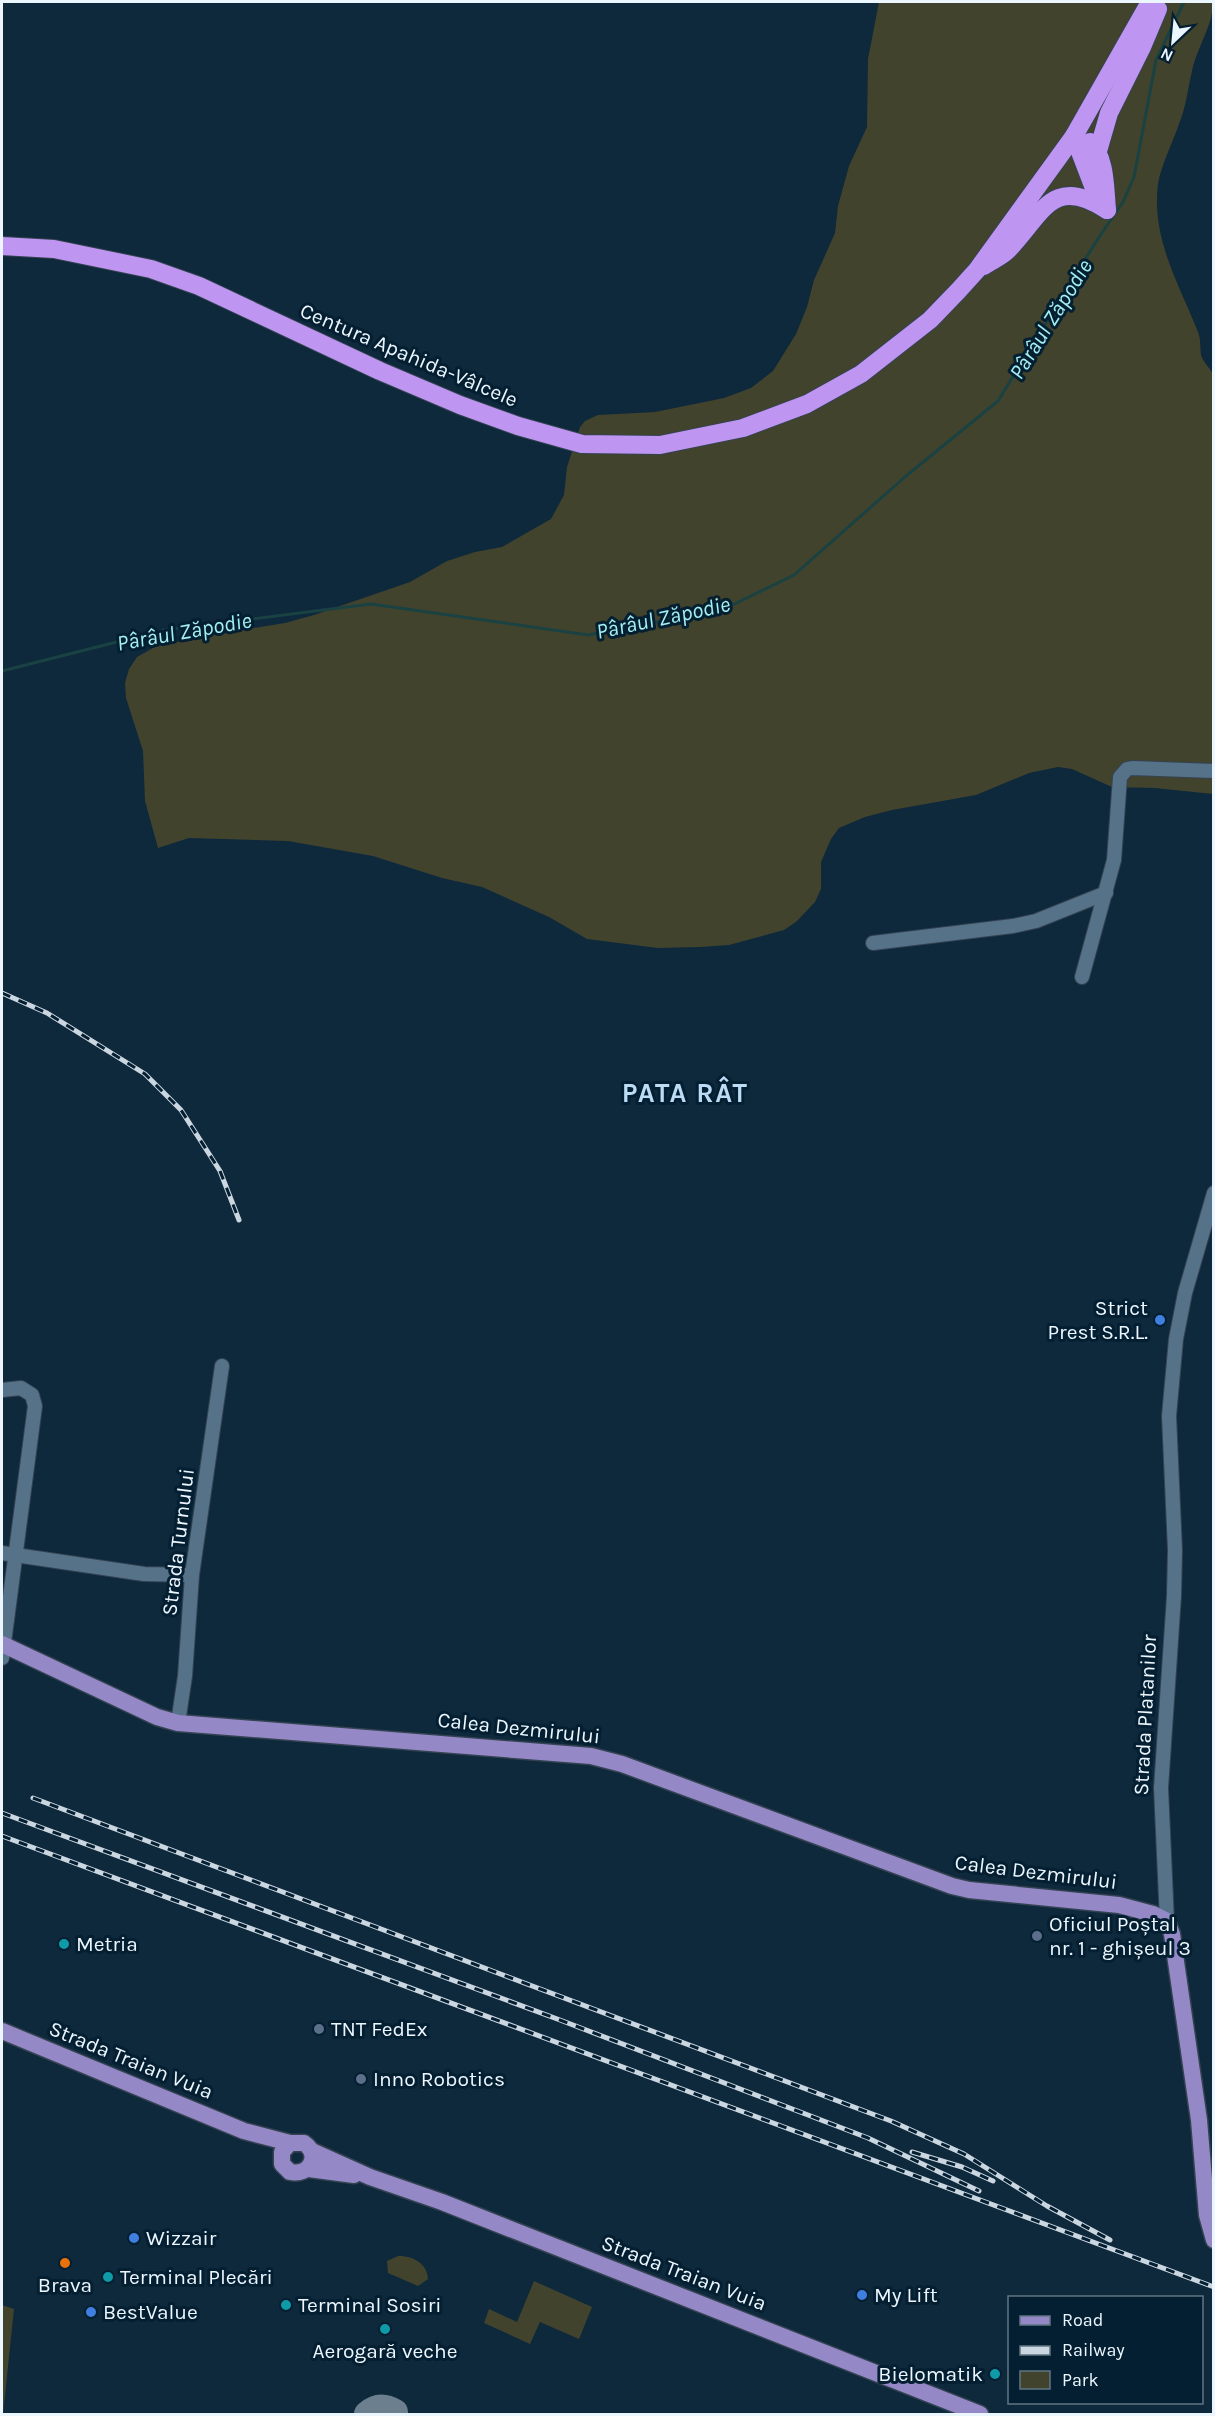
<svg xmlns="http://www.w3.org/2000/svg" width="1215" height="2416" font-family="Karla,sans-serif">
<rect width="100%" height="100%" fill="#0e283c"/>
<!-- green -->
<g fill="#42432c">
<path d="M879,2H1213C1213,26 1197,47 1192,71C1188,88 1186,107 1179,124C1173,142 1161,165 1158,184C1151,238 1179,284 1198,332C1201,340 1200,347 1201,355C1203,362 1210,368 1213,374V794L1155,788L1112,787L1072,769L1058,767L1029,773L976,795L892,810L865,817L839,828L831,839L821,862V889L815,902L796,922L784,930L729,945L700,947L658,948L587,939L549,917L482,887L442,878L373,856L288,841L189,838L158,848L145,801L143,751L126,698L125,683L129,669L137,657L162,643L190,641L216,634L285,623L314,615L410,582L447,561L475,552L502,547L551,519L564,495L567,467L580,427L585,421L598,415L655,412L724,398L751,388L773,371L796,334L807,307L814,280L835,233L838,206L849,166L867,127L868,59Z"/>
<path d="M398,2256C413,2256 427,2263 428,2279L418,2286L388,2273L387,2261Z"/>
<path d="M534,2281L592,2307L579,2339L540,2322L530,2344L484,2323L489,2309L517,2322Z"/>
<path d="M2,2305L14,2309L3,2414H2Z"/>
</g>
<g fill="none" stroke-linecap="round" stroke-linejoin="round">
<!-- stream -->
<path stroke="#1a4243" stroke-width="3" d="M2,671L164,630L371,604L588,635L722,610L794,575L906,476L998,401L1097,240L1123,202L1134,177L1156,60L1184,2"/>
<!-- taxiway -->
<path stroke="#6c7f8e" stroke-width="26" d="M367,2414C376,2406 385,2406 395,2412V2414"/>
<!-- minor casing -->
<g stroke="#344352" stroke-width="16">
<g id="minor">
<path d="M873,943L1013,926L1036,921L1106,893"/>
<path d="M1082,977L1114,860L1120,777L1127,769L1132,768L1214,771"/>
<path d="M2,1390L21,1388L32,1395L35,1406L2,1658"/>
<path d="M2,1553L144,1574L192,1575"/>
<path d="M178,1723L185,1676L192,1575L222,1366"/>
<path d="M1167,1921L1161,1788L1174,1596L1175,1550L1169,1416L1176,1339L1185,1293L1214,1193"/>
</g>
</g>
<!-- major casing -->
<g stroke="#344352" stroke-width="19">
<g id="major">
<path d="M2,1644L157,1717L178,1723L591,1756L622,1764L952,1886L969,1890L1119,1905L1153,1914L1167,1921L1172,1934L1199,2120L1207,2215L1214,2240"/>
<path d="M2,2031L244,2131L290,2143H304C321,2155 310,2176 290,2172L282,2164V2152L290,2143"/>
<path d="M312,2151L370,2177L442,2202L980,2414"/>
<path d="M309,2169L354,2175"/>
</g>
</g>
<!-- highway casing -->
<g stroke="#344352" stroke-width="20">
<g id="highway">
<path d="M1074,136L1095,191L1103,203"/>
<path d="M1090,142C1106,157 1105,189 1107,210"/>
<path d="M1098,151L1109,113L1142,47L1158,9"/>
<path d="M2,246L54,249L151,269L199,286L380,371L460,405L518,426L582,444L660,445L743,428L807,404L861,374L930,320L958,291L977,270L1074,136L1150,2"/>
<path d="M984,266C991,261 1001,257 1007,251C1042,216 1051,173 1107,210"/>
</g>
</g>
<!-- minor -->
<use href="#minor" stroke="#567289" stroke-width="14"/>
<!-- major -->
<use href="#major" stroke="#9488c7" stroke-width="16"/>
<!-- highway -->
<use href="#highway" stroke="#be96f1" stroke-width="18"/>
<!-- rail casing -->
<g stroke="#cad6e0" stroke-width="5">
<g id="rail">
<path d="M2,993L47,1013L145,1074L181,1110L220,1171L239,1220"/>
<path d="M33,1798L891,2121L964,2154L1047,2206L1110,2240"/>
<path d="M2,1813L560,2020L868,2138L979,2191"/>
<path d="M2,1836L1214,2287"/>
<path d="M912,2152L962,2167L993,2181"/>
</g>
</g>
<!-- rail -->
<use href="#rail" stroke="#041f31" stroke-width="3" stroke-dasharray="9" stroke-linecap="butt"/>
</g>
<!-- markers -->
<g fill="#3f7fe0" stroke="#041f31" stroke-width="2">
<circle cx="1160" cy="1320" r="6"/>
<circle cx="134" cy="2238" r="6"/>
<circle cx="862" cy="2295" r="6"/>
<circle cx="91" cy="2312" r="6"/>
</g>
<g fill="#5c6f8a" stroke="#041f31" stroke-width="2">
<circle cx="1037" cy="1936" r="6"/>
<circle cx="319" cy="2029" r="6"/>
<circle cx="361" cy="2079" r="6"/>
</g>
<g fill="#0f9aa8" stroke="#041f31" stroke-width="2">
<circle cx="64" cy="1944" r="6"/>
<circle cx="108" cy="2277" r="6"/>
<circle cx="286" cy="2305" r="6"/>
<circle cx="385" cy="2329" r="6"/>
<circle cx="995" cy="2374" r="6"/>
</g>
<circle fill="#e8710a" stroke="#041f31" stroke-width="2" cx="65" cy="2263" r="6"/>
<g text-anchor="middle" stroke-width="6" stroke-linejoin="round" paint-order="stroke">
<!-- street labels -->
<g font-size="21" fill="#ecf6fe" stroke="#041f31">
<text transform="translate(409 355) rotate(23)" y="7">Centura Apahida-Vâlcele</text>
<text transform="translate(178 1542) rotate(-83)" y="7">Strada Turnului</text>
<text transform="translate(1145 1715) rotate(-87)" y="7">Strada Platanilor</text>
<text transform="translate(519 1728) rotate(6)" y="7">Calea Dezmirului</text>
<text transform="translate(1036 1872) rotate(7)" y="7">Calea Dezmirului</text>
<text transform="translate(131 2060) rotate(22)" y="7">Strada Traian Vuia</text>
<text transform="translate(684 2273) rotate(21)" y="7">Strada Traian Vuia</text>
</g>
<!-- poi labels -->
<g font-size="21" fill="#ecf6fe" stroke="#041f31" text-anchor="start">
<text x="1148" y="1315" text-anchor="end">Strict<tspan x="1148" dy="24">Prest S.R.L.</tspan></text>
<text x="1049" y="1931">Oficiul Poștal<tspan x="1049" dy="24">nr. 1 - ghișeul 3</tspan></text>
<text x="76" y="1951">Metria</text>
<text x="331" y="2036">TNT FedEx</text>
<text x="373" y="2086">Inno Robotics</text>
<text x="146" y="2245">Wizzair</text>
<text x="120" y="2284">Terminal Plecări</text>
<text x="65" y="2292" text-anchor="middle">Brava</text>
<text x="874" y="2302">My Lift</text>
<text x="298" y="2312">Terminal Sosiri</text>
<text x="103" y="2319">BestValue</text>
<text x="385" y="2358" text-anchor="middle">Aerogară veche</text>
<text x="983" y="2381" text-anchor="end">Bielomatik</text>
</g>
<!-- water labels -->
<g font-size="22" font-style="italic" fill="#a4f0f1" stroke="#041f31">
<text transform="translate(1050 319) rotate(-58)" y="8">Pârâul Zăpodie</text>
<text transform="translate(663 617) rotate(-12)" y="8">Pârâul Zăpodie</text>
<text transform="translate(184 631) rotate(-10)" y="8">Pârâul Zăpodie</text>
</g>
<!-- district labels -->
<g font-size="27" font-weight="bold" letter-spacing="1.5" fill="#bcdbf5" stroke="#041f31">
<text x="685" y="1102">PATA RÂT</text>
</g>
</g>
<!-- border -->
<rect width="1215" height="2416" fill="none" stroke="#ecf6fe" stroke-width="6"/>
<!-- legend -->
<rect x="1008" y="2296" width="195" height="108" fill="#041f31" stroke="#617583" stroke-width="1.5"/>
<rect x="1020" y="2316" width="30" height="9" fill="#9488c7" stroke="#617583" stroke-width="1.5"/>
<text x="1062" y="2326" font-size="18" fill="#ecf6fe">Road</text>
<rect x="1020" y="2346" width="30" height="9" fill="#cad6e0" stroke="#617583" stroke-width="1.5"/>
<text x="1062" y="2356" font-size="18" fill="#ecf6fe">Railway</text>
<rect x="1020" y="2371" width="30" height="18" fill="#42432c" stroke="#617583" stroke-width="1.5"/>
<text x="1062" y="2386" font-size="18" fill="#ecf6fe">Park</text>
<!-- north arrow -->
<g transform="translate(1173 42) rotate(206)" stroke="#041f31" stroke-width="4.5" paint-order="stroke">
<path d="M0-4.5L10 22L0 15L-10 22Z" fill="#ecf6fe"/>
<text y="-9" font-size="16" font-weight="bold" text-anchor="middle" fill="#ecf6fe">N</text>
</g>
</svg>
